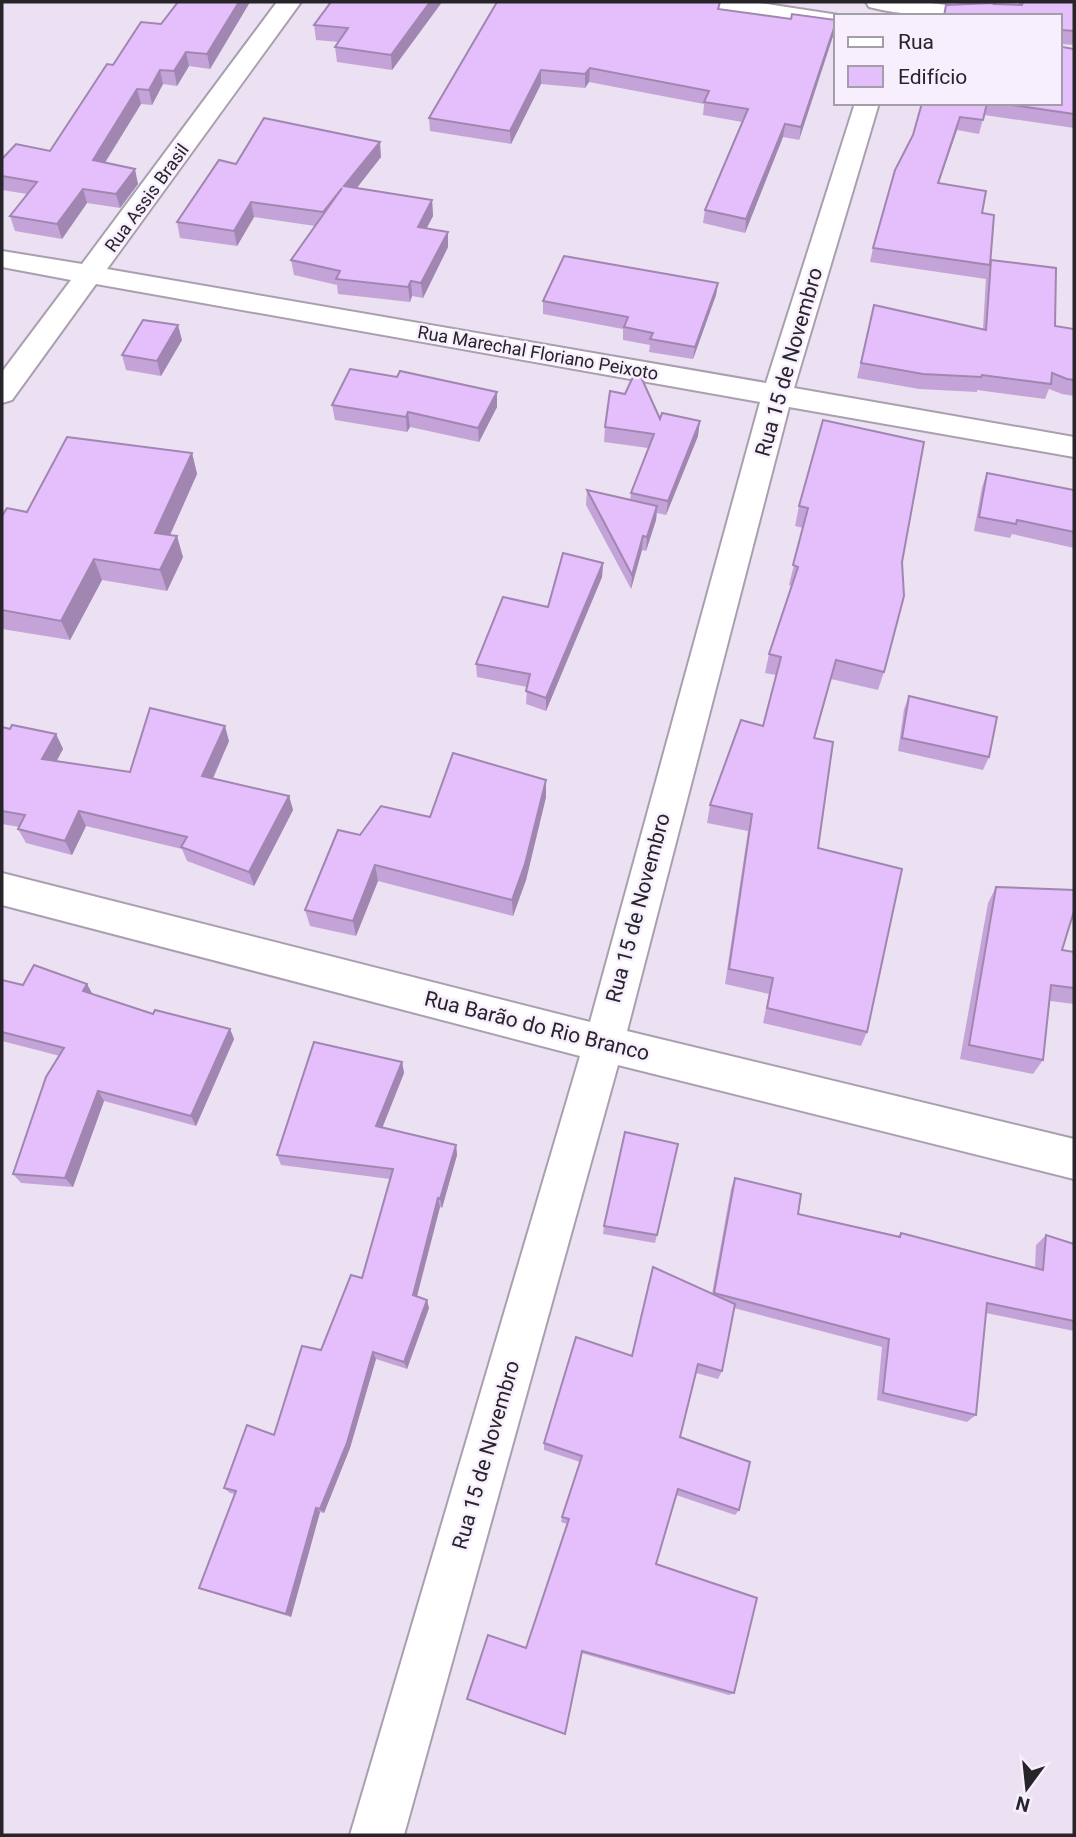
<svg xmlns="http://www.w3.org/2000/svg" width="1076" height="1837" font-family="Roboto,sans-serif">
<rect width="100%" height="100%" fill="#ebe1f2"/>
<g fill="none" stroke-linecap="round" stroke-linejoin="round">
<!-- minor casing -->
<g stroke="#a99faf" stroke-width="4">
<g id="minor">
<path d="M277,2H301L107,269L766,383L855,103H879L794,388L1074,437V457L789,407L627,1031L1074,1139V1179L618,1065L404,1835H350L580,1056L2,905V873L590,1022L760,402L96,284L12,400L2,403V372L71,280L2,267V251L82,264Z"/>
<path d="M692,2H753L845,16H836V27L704,9L696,7Z"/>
<path d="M866,2H924L975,9L983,11L986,16C947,16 908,17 869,7Z"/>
<path d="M997,2H1019L1017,16H993Z"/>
</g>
</g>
<!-- minor -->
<use href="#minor" fill="#fff" fill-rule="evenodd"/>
</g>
<!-- wall -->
<g fill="#c4a4d8">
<path d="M250,2L210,69L189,66L177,86L163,84L152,105L141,104L105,163L138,184L120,208L87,203L62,239L15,231L10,216L27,194L2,190V159L50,151L113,65L161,24Z"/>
<path d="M331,2H442L392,70L337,62L335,47L339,42L316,40L314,25Z"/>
<path d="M497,2H720L719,9L791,19L836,23L834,33L799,140L783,137L745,233L703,223L705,210L742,122L703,115L704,104L589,82L585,88L541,84L511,144L430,131L429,118Z"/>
<path d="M944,2H995L994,4L1020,5L1021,2H1074V45L1062,44V47L1074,49V128L984,115L979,134L957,130L939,183L982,213L990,263L1055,326L1074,329V396L1062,394L1049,389L1045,399L977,390V392L919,389L857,378L874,305L983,329L986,277V279L870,262L873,248L913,135L922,103H1060L962,4Z"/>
<path d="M381,157L356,188L432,200L433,216L427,228L448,247L423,298L412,296L410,302L338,294L337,285L294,275L291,260L315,226L254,217L237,246L180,238L177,222L236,164Z"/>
<path d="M718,283L716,295L693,359L649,352L650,345L623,340V329L543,314V301Z"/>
<path d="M182,340L161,376L126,370L122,355Z"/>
<path d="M497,392V407L479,442L410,427L407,432L335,420L332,405Z"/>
<path d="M660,419L698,436L666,515L657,513L656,520L646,551L642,550L631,589L586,505L587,490L630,500L631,493L648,448L604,442L605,427Z"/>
<path d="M823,420L902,562L884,672L878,690L831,679L815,738L818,848L867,1032L861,1046L763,1023L769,994L725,984L748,831L707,823L710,805L763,726L776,675L765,673L769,654L792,586L789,585L803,528L795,526L799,506Z"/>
<path d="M192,453L197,474L170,535L183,557L167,591L102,580L70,640L2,629V516L27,512Z"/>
<path d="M987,473L1074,490V548L1012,534L1010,538L974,531L982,487Z"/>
<path d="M603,563L602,577L546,711L526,704L527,687L477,677L476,664L548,607Z"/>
<path d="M909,696L989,757L983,770L898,751L904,709Z"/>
<path d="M2,727L56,734L63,749L57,761L130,772L229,741L213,779L289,796L293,810L254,886L187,861L182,849L86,826L72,855L26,843L18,829L19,827L2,824Z"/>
<path d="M546,797L526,880L513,916L378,881L356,936L310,926L305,910L360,835L430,817Z"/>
<path d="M996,887L1062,950L1074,952V1004L1050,1001L1043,1060L1033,1074L960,1059L988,903Z"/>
<path d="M2,980L23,985L87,984L92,994L153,1014L230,1029L234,1039L196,1126L104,1101L73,1187L21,1183L13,1174L60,1056L2,1041Z"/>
<path d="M402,1062L404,1073L382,1128L456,1145L457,1155L442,1208L440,1207L417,1297L429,1308L407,1369L376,1359L350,1448L324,1513L320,1512L291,1617L206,1591L199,1588L235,1494L230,1493L224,1488L274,1435L362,1278L390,1179L281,1165L277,1155Z"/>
<path d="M678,1144L655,1243L603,1234L604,1226Z"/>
<path d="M735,1178L798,1214L898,1236L901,1233L1035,1267L1036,1245L1046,1235L1074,1244V1331L986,1313L976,1415L967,1422L877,1400L882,1347L734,1308L722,1371L718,1379L696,1373L680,1437L739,1510L735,1515L676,1495L656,1564L734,1693L729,1695L581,1653L526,1648L567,1524L561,1522L562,1517L580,1462L544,1450V1443L632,1356L712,1294L731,1189Z"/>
</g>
<!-- shaded-wall -->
<g fill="#a086b0">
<path d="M239,2H250L210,69L207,54Z"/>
<path d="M430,2H442L392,70L391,55Z"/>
<path d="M836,22L834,33L799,140L801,127Z"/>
<path d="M186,52L189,66L177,86L174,71Z"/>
<path d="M590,68L589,82L585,88V74Z"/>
<path d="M160,70L163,84L152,105L149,90Z"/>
<path d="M541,70V84L511,144L510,131Z"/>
<path d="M137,89L141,104L97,175L93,160Z"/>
<path d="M960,117L957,130L934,196L938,183Z"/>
<path d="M785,124L783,137L745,233L746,219Z"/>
<path d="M380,142L381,157L346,202L344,186Z"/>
<path d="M135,169L138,184L120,208L116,194Z"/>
<path d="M83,189L87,203L62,239L57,224Z"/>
<path d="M432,200L433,216L419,242L418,227Z"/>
<path d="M251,202L254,217L237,246L234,231Z"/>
<path d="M448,232V247L423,298L421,283Z"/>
<path d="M411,281L412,296L410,302L408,287Z"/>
<path d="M718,283L716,295L693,359L695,347Z"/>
<path d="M178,325L182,340L161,376L157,361Z"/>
<path d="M497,392V407L479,442L478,428Z"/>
<path d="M408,412L410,427L407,432L406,417Z"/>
<path d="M700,421L698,436L666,515L668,501Z"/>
<path d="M192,453L197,474L162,553L155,533Z"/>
<path d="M657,506L656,520L646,551L647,537Z"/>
<path d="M177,536L183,557L167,591L160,570Z"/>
<path d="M643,536L642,550L631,589L632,575Z"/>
<path d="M94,559L102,580L70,640L61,621Z"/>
<path d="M603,563L602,577L546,711V698Z"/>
<path d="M225,726L229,741L207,791L202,776Z"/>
<path d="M56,734L63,749L49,774L42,759Z"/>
<path d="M546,780V797L526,880L513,916L512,900Z"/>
<path d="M289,796L293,810L254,886L249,872Z"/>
<path d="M79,811L86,826L72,855L65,841Z"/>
<path d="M375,865L378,881L356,936L353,921Z"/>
<path d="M87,984L93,995L83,991Z"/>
<path d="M230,1029L234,1039L196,1126L191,1116Z"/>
<path d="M402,1062L404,1073L379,1136L376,1126Z"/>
<path d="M98,1091L104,1101L73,1187L65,1178Z"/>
<path d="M456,1145L457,1155L442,1208L440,1199Z"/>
<path d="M438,1198L440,1207L415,1303L413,1295Z"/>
<path d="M427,1300L429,1308L407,1369L404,1362Z"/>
<path d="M373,1352L376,1359L350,1448L324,1513L320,1509Z"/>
<path d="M316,1508L320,1512L291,1617L286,1614Z"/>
</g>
<!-- building -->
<g fill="#e4bffb" stroke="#a086b0" stroke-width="2">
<path d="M178,2H239L207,54L186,52L174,71L160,70L149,90L137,89L93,160L135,169L116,194L83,189L57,224L10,216L37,182L2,176V159L16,144L50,151L107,64L113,65L141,22L161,24Z"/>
<path d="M331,2H430L391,55L335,47L348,28L314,25Z"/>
<path d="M497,2H720L718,9L791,19L792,14L836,20V22L801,127L785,124L746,219L705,210L748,109L704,102L709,91L590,68L585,74L541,70L510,131L429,118Z"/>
<path d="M991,2H995L994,4L1022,5L1023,2H1074V31L1062,30V47L1074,49V114L998,103H1060V16H944L946,5L992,3Z"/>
<path d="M922,103H987L983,120L960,117L938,183L986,191L982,213L994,215L990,265L873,248L895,170L913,135Z"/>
<path d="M264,118L380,142L344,186L432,200L418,227L448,232L421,283L411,281L408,287L336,279L340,271L291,260L342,188L323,212L251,202L234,231L177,222L219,160L236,164Z"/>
<path d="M564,256L718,283L695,347L650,339L653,333L624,327L628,317L543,301Z"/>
<path d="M991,260L1056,268L1055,326L1074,329V380L1067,379L1052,373L1051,384L982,375L981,377L923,374L861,363L874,305L986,330Z"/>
<path d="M143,320L178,325L157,361L122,355Z"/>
<path d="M637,368L660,419L662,413L700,421L668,501L631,493L654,434L605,427L610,391L625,394Z"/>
<path d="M350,369L397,377L400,371L497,392L478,428L408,412L406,417L332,405Z"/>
<path d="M823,420L924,442L902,562L904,596L884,672L836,660L814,738L833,742L818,848L902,869L867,1032L767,1008L773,978L729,969L752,814L710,805L741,720L763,726L781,657L769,654L798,567L793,565L808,508L799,506Z"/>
<path d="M67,437L192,453L155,533L177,536L160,570L94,559L61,621L2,610V516L7,508L27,512Z"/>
<path d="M987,473L1074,490V532L1017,520L1016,524L979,517Z"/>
<path d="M587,490L657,506L647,537L643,536L632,575Z"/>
<path d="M563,553L603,563L546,698L526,691L530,674L476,664L503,597L548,607Z"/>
<path d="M909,696L997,717L989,757L902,738Z"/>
<path d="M150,708L225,726L202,776L289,796L249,872L181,847L187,837L79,811L65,841L18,829L25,815L2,811V727L10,729L12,725L56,734L42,759L130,772Z"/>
<path d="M453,753L546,780L525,864L512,900L375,865L353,921L305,910L338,830L360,835L381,806L430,817Z"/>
<path d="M996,887L1074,890V911L1062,950L1074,952V988L1051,985L1043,1060L969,1045Z"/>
<path d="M34,965L87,984L83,991L153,1014L155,1010L230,1029L191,1116L98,1091L65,1178L13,1174L46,1077L64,1048L2,1032V980L23,985Z"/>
<path d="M314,1042L402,1062L376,1126L456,1145L440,1199L438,1198L413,1295L427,1300L404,1362L373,1352L347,1443L320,1509L316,1508L286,1614L199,1588L236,1491L224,1488L247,1425L274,1435L302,1346L321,1350L351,1275L362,1278L393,1169L277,1155Z"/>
<path d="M625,1132L678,1144L657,1235L604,1226Z"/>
<path d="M735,1178L801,1194L798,1214L900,1237L901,1233L1043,1270L1046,1235L1074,1244V1321L987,1303L976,1415L883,1393L889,1339L714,1293Z"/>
<path d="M653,1267L735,1304L722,1371L698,1364L680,1437L750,1462L739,1510L678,1489L656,1564L757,1598L734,1693L582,1651L565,1734L467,1699L488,1635L526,1648L569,1519L562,1517L582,1456L544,1443L576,1337L632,1356Z"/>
</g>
<g text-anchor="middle" stroke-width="5" stroke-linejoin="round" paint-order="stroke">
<!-- far-street labels -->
<g font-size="18" fill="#27242a" stroke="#f7effd">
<text transform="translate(147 198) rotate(-54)" y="6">Rua Assis Brasil</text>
<text transform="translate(538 353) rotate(10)" y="6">Rua Marechal Floriano Peixoto</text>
</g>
<!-- street labels -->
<g font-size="21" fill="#27242a" stroke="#f7effd">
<text transform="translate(789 362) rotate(-74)" y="7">Rua 15 de Novembro</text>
<text transform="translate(638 908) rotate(-75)" y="7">Rua 15 de Novembro</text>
<text transform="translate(537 1026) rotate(14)" y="7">Rua Barão do Rio Branco</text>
<text transform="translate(486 1455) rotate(-74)" y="7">Rua 15 de Novembro</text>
</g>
</g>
<!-- border -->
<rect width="1076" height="1837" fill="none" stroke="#27242a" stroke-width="7"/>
<!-- legend -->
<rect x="834" y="14" width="228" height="91" fill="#f7effd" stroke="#a49ea9" stroke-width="2"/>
<rect x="848" y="37" width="35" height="10" fill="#ffffff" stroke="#a49ea9" stroke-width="2"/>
<text x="898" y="49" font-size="21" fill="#27242a">Rua</text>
<rect x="848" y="66" width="35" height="21" fill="#e4bffb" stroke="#a49ea9" stroke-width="2"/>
<text x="898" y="84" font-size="21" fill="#27242a">Edifício</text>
<!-- north arrow -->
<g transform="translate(1027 1788) rotate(195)" stroke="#f7effd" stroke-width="5" paint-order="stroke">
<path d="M0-5L12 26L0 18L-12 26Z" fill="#27242a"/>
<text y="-10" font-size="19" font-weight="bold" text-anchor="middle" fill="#27242a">N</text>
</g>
</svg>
